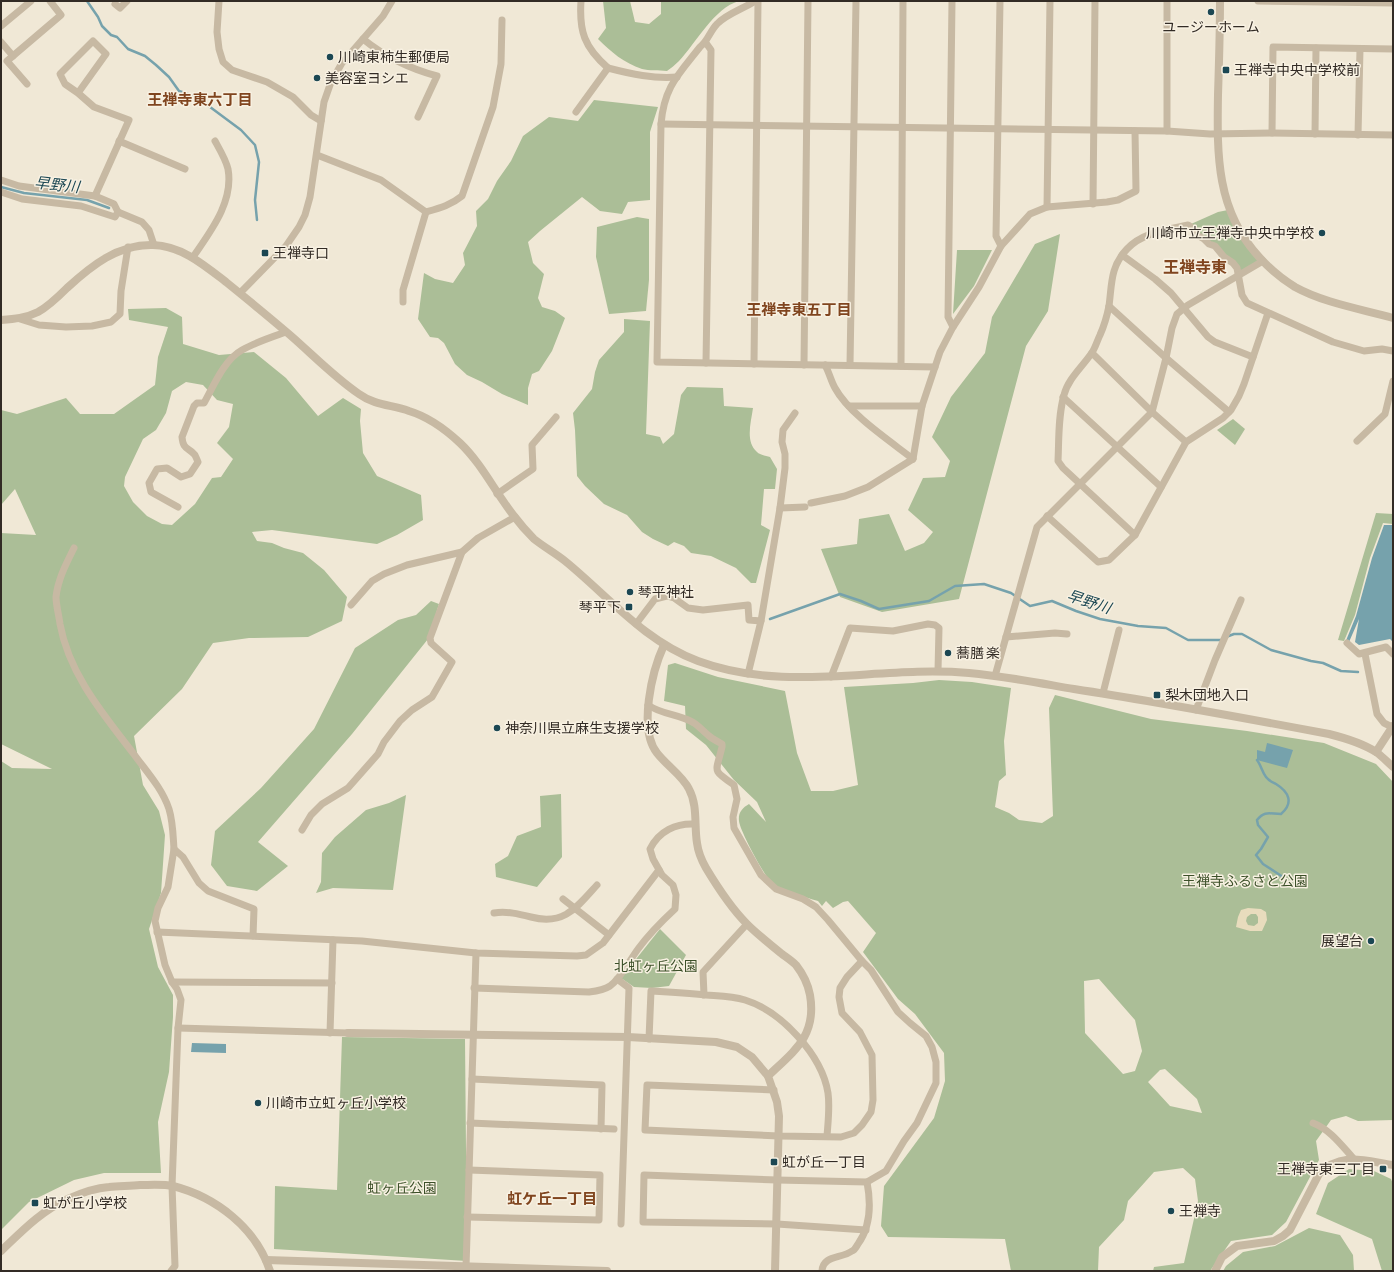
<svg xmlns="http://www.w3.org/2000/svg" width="1394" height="1272" font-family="'Sofia Sans Condensed','Noto Sans JP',sans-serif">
<rect width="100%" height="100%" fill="#f0e8d6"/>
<!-- green -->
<g fill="#abbe97" fill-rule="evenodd">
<path d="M603,1H630L635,22L649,24L661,14V1H739C714,8 696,43 679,61C675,65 671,68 667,71C659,70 649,71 642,69C624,63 611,52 598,39L606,28Z"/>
<path d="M594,100L658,107L650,132V200L628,202L622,214L600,211L582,197L540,231L528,242L533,263L544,274L538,298L542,307L555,311L565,318L552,351L539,371L532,374L528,388V405L502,394L482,382L467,375L455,364L444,343L438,338L430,337L418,319L424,273L435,279L453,283L465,265L463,253L477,226L476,211L488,199L497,181L511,161L523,136L549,117L578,121Z"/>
<path d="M1228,210L1261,261L1241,274L1198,233L1191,224L1218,212Z"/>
<path d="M637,217L649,219V280L646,311L609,314L596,257L597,227Z"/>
<path d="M1060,234L1048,311L1026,346L959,599L882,612L840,597L821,549L857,544L859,519L889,514L905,551L924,543L933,532L908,510L923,478L945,477L950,461L932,437L951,397L985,353L992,317L1035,244Z"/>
<path d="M957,250H992L974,286L953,314Z"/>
<path d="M166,308L182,317L183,344L219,355L254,352L286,378L318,416L343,398L361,409L360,421L363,453L377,476L421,495L423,520L397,535L377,544L272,530L252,532L257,541L272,543L284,548L303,553L324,570L347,597L342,621L308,637L249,638L213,643L182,689L134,736L143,785L159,811L165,835L161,893L149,929L158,967L173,995V1017L169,1072L158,1122L161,1173H104L74,1180L29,1202L1,1230V761L12,768L52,769L1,744V533L36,535L15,489L1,505V410L17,414L66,398L80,414H114L155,385L158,357L168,327L129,320L128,309ZM186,382L203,385L217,400L233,404L229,427L217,443L233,459L221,477L212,478L195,504L172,525L162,524L147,516L133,502L124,486L125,477L143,439L156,430L166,413L172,391Z"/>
<path d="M624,319L650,321L646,434L660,437L663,444L674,434L681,395L687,387L723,388L724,406L753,408C751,422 745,442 757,452C760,455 766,456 770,457L777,469L775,489H764L761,525L770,530L756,583H751L736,568L711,556L691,553L684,546L674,542L668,546L653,539L642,532L627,515L604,504L585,486L577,476L575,430L573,413L592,389L595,372L599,360L624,332Z"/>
<path d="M1233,419L1245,429L1235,445L1217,430Z"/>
<path d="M1376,513L1393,514V524L1383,523L1370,558L1355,615L1344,641L1338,640Z"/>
<path d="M431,601L439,604L428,639L352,734L258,842L288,866L257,891L227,886L211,865L215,831L261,788L314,729L355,648L398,620L416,615Z"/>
<path d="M675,663L718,677L785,691L797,753L811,791H833L858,785L844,687L913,683L939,680L972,682L1011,688L1004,741L1006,775L999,781L995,807L1009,813L1019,820L1042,823L1053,816L1049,708L1055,695L1151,719L1247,731L1324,743L1376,764L1393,782V1120L1358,1121L1346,1116L1331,1120L1316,1141L1319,1160L1286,1222L1272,1235L1231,1241L1210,1271H1153L1154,1267L1184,1263L1198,1201L1195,1179L1183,1168L1154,1172L1128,1201L1124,1220L1099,1247L1098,1271H1011L1005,1239L888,1237L881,1226L884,1186L934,1118L945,1081L944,1053L915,1014L898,999L863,952L876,933L848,901L843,902L833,908L826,901L822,906L818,901C805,897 780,891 770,881C763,873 740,831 739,821C738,813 742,808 749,804L766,822L757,802L734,780L706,745L686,729L685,706L664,701L668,665ZM1099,979L1135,1020L1142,1051L1135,1071L1123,1074L1085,1033L1084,981ZM1165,1069L1197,1099L1202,1113L1170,1106L1148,1082L1160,1070Z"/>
<path d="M561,794L562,857L537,887L496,877L495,864L508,856L517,836L541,827L540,796Z"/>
<path d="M406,795L393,890L333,888L316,893L321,882L322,853L335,837L366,810L389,803Z"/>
<path d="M660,929L686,955L669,986L652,988L634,987L621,978Z"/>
<path d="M342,1037L465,1039L467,1261L274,1249L275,1186L337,1190Z"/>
<path d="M1349,1169L1374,1171L1391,1179L1393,1184V1271H1382L1372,1239L1316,1214L1328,1183Z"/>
<path d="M1309,1228L1340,1235L1353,1255L1354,1271H1223L1226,1266L1243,1252L1275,1246Z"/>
</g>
<!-- plaza -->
<path fill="#e8dcbd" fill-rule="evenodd" d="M1248,908L1261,909L1266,912L1267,920L1262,931H1250L1236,927L1238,917L1241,910ZM1251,914H1256L1258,917V923L1254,926L1248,925L1246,921L1247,917Z"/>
<!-- water -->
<g fill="#76a2ac">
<path d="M1384,525H1393V642L1390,639L1359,645L1355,642L1359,619L1349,642L1345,643L1356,616L1372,558Z"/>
<path d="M1267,743L1293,750L1287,768L1257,760V750L1265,752Z"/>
<path d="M192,1043L226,1044V1053L191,1052Z"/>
</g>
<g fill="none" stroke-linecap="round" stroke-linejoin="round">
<!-- stream -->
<g stroke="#76a2ac" stroke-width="2.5">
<path d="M87,1L98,17L102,26L111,35L117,37L128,49L145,56L156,65L169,77L179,91L194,96L206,104L241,130L255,145L259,162L255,200L257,220"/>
<path d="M1,187L24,193L87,200L109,208"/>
<path d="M770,619L840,594L861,601L879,609L929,601L955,586L984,584L1011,593L1030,606L1052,601L1076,611L1100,619L1138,626L1166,628L1188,640H1222"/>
<path d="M1226,637L1234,634H1242L1271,650L1311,661L1323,663L1341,671L1358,672"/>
<path d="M1257,760C1261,765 1262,772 1266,777C1269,781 1272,782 1276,784C1289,792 1294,803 1281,814C1270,814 1265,810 1257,820L1258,825L1268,837L1261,849L1256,855L1263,864L1283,877"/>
</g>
<!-- minor -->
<g stroke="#c7b9a3" stroke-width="7">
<path d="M219,1L217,32L219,49L223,62L232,70L267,82L293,97L311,115L321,121"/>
<path d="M581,1C579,31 584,47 608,68"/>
<path d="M755,1C743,9 726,14 717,24C710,31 708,41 700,47C678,75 664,87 661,124L657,362L935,367"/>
<path d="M952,1L948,317L953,327"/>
<path d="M1000,1L996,236L1001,246"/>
<path d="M1258,1L1393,3"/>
<path d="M115,4L120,8L127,1"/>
<path d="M1,26L31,1"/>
<path d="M363,39C384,56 411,69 437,76L418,117"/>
<path d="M1,42L13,56"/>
<path d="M706,43L711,50L706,363"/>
<path d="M27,84L7,61L61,15L50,1"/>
<path d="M78,93L106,54L93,41L60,74L65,84L78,93L94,107L129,120L95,196"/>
<path d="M576,112L608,68C631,74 654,79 677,77"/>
<path d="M661,124L1167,131L1210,134L1272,133L1393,135"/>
<path d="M1167,131V1"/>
<path d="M1272,133L1273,47L1393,49"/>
<path d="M1315,134L1316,48"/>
<path d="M1358,135L1360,49"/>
<path d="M119,141L185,169"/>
<path d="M317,155L381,180L426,212"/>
<path d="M1,180L19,186L95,196L114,204L118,212L142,222L149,230L154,245"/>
<path d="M1,192L22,199L81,206L115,217L118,212"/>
<path d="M1093,204L1095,1"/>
<path d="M1047,207L1050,1"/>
<path d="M1122,255L1155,279L1171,293L1208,337L1215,342L1253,357"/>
<path d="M193,257C210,232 234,202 228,169C226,160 220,150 215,141"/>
<path d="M240,293L286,246L299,227L305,215L310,197L324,102L331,82L342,63L383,16L392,1"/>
<path d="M403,302V290L426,212C440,208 451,205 462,196L493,107L501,64L502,20"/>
<path d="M1109,306L1166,358L1229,412"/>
<path d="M20,319L39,325L66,327L92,326L111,322L120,314L121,291L128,247"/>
<path d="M1092,353L1152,412L1186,442"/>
<path d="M754,364L758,1"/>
<path d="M804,365L808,1"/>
<path d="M825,365C829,372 831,381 835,388C849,414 890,441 913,459"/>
<path d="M850,365L856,1"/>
<path d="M901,366L903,1"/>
<path d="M1063,397L1161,487"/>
<path d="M849,406H922"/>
<path d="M1357,441L1385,414L1393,381"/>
<path d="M497,494L533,469L532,445L556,417"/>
<path d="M811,503L845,496L868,487L913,459L922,406L940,352L953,327L979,287L1001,246L1030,214L1047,207L1107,202L1118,200L1136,191L1135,131"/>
<path d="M178,507L151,492L149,483L157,469L167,468L181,477L190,474L198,462C196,458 196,455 193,453C186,447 183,448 182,437L194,406L197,403H204C214,385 224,360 242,350C256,342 272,337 286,332"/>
<path d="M780,508L805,507"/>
<path d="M1047,516L1098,562L1109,560L1135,535L1186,442L1223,418L1231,410L1239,396L1244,384L1268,313"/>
<path d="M1135,535L1063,468L1058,461C1059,440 1058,416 1064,395C1068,379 1082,367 1091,354C1095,349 1097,341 1100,335C1104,326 1107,316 1109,306C1112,284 1110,267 1127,249C1143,232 1167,230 1188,225L1194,229L1197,235L1204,239L1209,244L1215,246L1224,257L1233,263L1237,268L1242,295L1247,303L1333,342L1364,351L1382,349L1393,351"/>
<path d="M74,548C66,564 58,579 56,597C56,605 59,616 60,624C69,674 103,714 133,753C146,771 162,788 169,809C173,822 173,835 174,849"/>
<path d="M351,605L372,581L384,574L407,565L462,552L478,538L515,517"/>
<path d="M636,624L655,599L667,596L674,598L688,608L703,610L748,605L749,620L761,621"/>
<path d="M1006,637L1055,633L1067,634"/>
<path d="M1347,643L1359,654L1386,647L1393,654"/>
<path d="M1365,654L1377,714L1384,723L1392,727"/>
<path d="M748,674L761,621L780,508L785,468V454L782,442L783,430L795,413"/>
<path d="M995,676L1037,527L1152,412L1166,358L1172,328L1177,314L1188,305L1263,261"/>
<path d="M831,677L850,628L893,631L928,624L935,625L939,628L938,671"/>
<path d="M1103,693L1119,630"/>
<path d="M648,705C662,715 680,714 694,723C699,726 704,732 708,735C712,739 717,741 722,744V747C716,773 711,769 734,785L737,799L733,817L734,828L761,875L776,889L803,899L816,907L828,920L862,961L871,970L898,1012L910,1023L926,1036L932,1047L936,1062V1083L917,1123L904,1141L886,1171L867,1182L777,1180L644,1175L643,1222L777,1224L866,1230"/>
<path d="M1196,710L1215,660L1241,600"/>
<path d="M302,830L311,815L322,804L348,788L378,754L384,742L400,721L412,710L432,697L452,662L431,643L430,638L462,552"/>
<path d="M563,899L609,935"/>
<path d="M494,913C507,911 519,914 531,917C564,926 577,907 597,885"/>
<path d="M157,932L362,941L476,953L577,956L586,955L603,943L659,870"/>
<path d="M617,979L629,988L621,1224"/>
<path d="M172,982L332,983"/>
<path d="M474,988L589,992C597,991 604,990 610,986C622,977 629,961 638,949C649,934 662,921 675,909L676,895L673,885L662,875L653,859L650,849C659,831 676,823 695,824"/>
<path d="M704,995L703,972L747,924"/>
<path d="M178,1028L348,1033"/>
<path d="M330,1033L333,940"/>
<path d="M649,1039L651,991C669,992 687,993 706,995C719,996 732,996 745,1000C781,1011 822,1055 828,1093C830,1107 828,1122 827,1136"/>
<path d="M472,1079L602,1085L601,1129"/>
<path d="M774,1090L647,1085L645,1130L779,1136L841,1137L854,1133L862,1125L871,1112L873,1100L872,1055L860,1032L842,1013L839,997L840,988L847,977L862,961"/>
<path d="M470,1123L614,1129"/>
<path d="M1313,1123C1331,1130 1342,1146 1354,1159"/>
<path d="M467,1217L599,1220L600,1175L469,1170"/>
<path d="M466,1267L476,953"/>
<path d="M171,1271L175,1266L172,1186L178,1028L181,1000L177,989L172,982L165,965L155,921L158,908L168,887L174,849L183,857L199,883L208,891L254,909L253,936"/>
<path d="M822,1271C823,1255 841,1259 852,1251C855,1250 856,1247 858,1244C871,1226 871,1203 867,1182"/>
</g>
<!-- tertiary -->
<g stroke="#c7b9a3" stroke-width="8">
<path d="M1220,1C1220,32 1219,64 1218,95C1217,155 1216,211 1260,258C1270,269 1282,279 1295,287C1324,303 1361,309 1393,318"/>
<path d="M1,320C14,319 26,318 38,312C49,306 58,297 67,288C91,266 118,244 153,245C182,246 204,265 226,282C247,299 269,317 290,335C313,355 334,377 359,394C374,405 392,405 409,411C429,417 445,429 460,443C482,464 495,492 514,516C520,524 527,532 534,539C544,547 555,553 565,561C608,596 644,641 698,661C787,694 877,665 969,673C1004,676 1039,683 1074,689C1159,702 1244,718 1329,734C1345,738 1362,743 1376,752C1382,756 1387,762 1393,767"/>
<path d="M664,645C652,671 638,729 657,753C667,766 682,775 689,789C698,806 694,825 697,843C698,851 702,861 706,868C718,888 731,908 747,924C758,935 770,944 782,954C786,957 792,961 796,965C803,974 808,984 810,995C817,1036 794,1051 768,1076L777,1102L779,1116L775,1271"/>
<path d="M1376,752L1393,726"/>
<path d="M348,1033L628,1037L716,1042L737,1047L752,1057L768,1076"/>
<path d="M1,1251C21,1232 42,1210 68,1199C81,1193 95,1188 109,1187C119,1186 130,1186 140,1185C150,1185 163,1184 173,1186C216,1197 256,1228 270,1271"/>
<path d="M266,1260L607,1271"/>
<path d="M1215,1271L1222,1257L1237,1246L1274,1241L1283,1236L1290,1230L1319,1174C1341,1151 1365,1161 1393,1165"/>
</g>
</g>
<!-- markers -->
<g fill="#1b4753" stroke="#f8f1e2" stroke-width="1.5">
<circle cx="1211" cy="12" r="4"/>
<circle cx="330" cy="57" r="4"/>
<rect x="1222" y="66" width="8" height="8" rx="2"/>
<circle cx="317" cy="78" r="4"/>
<circle cx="1322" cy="233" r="4"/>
<rect x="261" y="249" width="8" height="8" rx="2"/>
<circle cx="630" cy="592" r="4"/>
<rect x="625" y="603" width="8" height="8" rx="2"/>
<circle cx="948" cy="653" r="4"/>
<rect x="1153" y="691" width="8" height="8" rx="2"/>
<circle cx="497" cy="728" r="4"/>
<circle cx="1371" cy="941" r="4"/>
<circle cx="258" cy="1103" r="4"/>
<rect x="770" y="1158" width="8" height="8" rx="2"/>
<rect x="1379" y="1165" width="8" height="8" rx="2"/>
<rect x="31" y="1199" width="8" height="8" rx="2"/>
<circle cx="1171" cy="1211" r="4"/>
</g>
<g text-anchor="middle" stroke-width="3" stroke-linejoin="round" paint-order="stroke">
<!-- poi labels -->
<g font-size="14" fill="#322b25" stroke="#f8f1e2" text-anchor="start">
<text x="1211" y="32" text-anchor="middle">ユージーホーム</text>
<text x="338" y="62">川崎東柿生郵便局</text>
<text x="1234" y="75">王禅寺中央中学校前</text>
<text x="325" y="83">美容室ヨシエ</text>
<text x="1314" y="238" text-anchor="end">川崎市立王禅寺中央中学校</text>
<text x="273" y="258">王禅寺口</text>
<text x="638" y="597">琴平神社</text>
<text x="621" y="612" text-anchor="end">琴平下</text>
<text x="956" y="658">蕎膳 楽</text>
<text x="1165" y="700">梨木団地入口</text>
<text x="505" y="733">神奈川県立麻生支援学校</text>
<text x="1363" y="946" text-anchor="end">展望台</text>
<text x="266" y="1108">川崎市立虹ヶ丘小学校</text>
<text x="782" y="1167">虹が丘一丁目</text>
<text x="1375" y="1174" text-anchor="end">王禅寺東三丁目</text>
<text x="43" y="1208">虹が丘小学校</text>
<text x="1179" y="1216">王禅寺</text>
</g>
<!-- park labels -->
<g font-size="14" fill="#3c5029" stroke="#f8f1e2">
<text x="1245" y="886">王禅寺ふるさと公園</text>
<text x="656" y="971">北虹ヶ丘公園</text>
<text x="402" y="1193">虹ヶ丘公園</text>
</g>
<!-- neighbourhood labels -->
<g font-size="15" font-weight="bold" fill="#80451f" stroke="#f8f1e2">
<text x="200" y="105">王禅寺東六丁目</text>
<text x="799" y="315">王禅寺東五丁目</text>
<text x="552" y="1204">虹ケ丘一丁目</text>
</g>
<!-- water labels -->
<g font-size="15" font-style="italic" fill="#1b4753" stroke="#f8f1e2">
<text transform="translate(57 185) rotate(6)" y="5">早野川</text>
<text transform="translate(1089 602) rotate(18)" y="5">早野川</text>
</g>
<!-- quarter labels -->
<g font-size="16" font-weight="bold" fill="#80451f" stroke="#f8f1e2">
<text x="1195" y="273">王禅寺東</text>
</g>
</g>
<!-- border -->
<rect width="1394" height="1272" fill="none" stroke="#322b25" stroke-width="4"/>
</svg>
